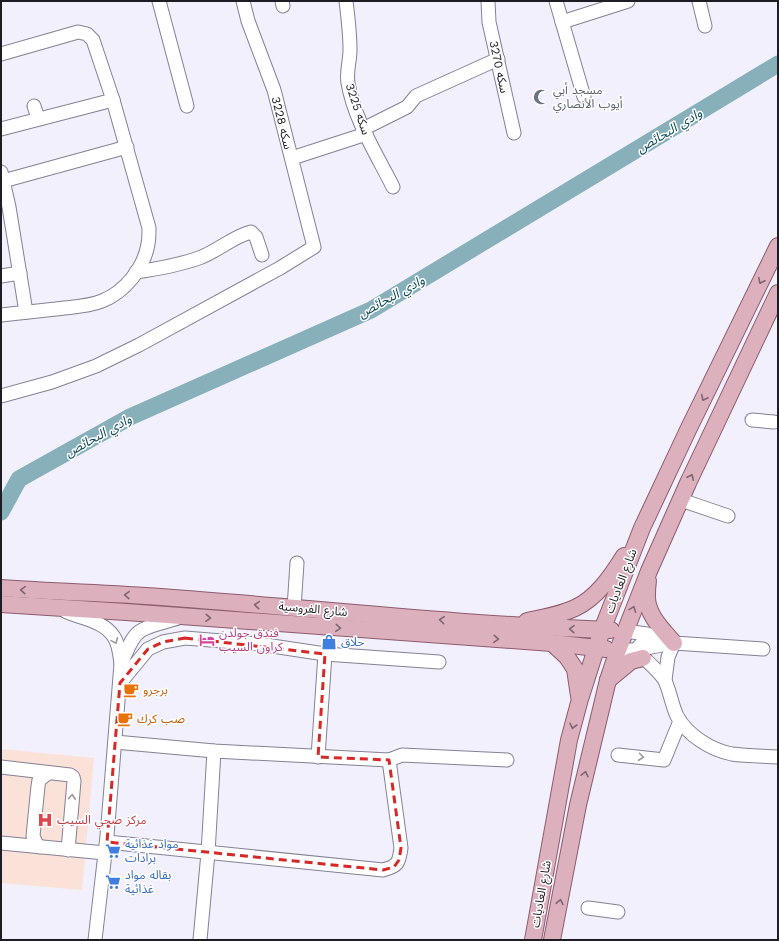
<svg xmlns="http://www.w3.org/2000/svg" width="779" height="941" font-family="'Work Sans','Noto Sans Arabic',sans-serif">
<rect width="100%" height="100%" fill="#f2f0fd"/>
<!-- medical -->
<path fill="#fae2d8" d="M1,749L94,758L82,890L1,883Z"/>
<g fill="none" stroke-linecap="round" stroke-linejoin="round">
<!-- river -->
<path stroke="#87b0bb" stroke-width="17" d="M1,512L19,479L130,417L371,310L778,64"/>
<!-- minor casing -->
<g stroke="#838194" stroke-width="15">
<g id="minor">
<path d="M159,1L187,106"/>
<path d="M282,1L283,6"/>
<path d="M346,1C348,17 350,34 350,50C350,62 346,71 348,83C354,119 377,155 393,187"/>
<path d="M488,1L489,22L514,133"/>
<path d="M556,1L584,97"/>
<path d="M699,1L705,26"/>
<path d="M562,22L628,1"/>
<path d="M1,54L78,32L87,34L93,40L113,100L149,228C149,233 149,239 148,244C144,268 125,292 102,301C87,307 71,307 56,309C38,311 19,313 1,315"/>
<path d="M34,106L38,118"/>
<path d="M1,129L113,100"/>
<path d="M363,129L407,107L416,96L498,59"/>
<path d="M292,158L366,134"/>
<path d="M1,172L9,207L26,312"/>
<path d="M3,181L127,147"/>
<path d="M136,272C157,269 179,265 199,258C218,251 232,237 251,232L256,237L262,255"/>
<path d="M1,276L20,273"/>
<path d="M1,396L52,382L96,366L139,345L280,268L314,247L274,90L248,21L243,1"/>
<path d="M752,420L774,422"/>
<path d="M681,500L728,516"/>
<path d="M294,608L297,563"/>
<path d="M65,611C81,619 103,620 114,637C119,644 120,656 121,664L107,836L95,940"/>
<path d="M625,631L647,634L674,643L763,649"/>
<path d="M654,636L642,643L636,650C645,660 656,668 664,679C669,687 672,706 677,716C687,735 711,750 732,754C747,756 763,756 778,757"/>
<path d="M618,650H636L672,643"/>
<path d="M121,664C126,654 130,639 139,632C147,625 171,621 181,617"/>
<path d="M665,680L668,657L674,643"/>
<path d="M120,683L148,649L163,642L185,638L259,644L325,654L439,662"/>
<path d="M115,742L214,751L389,760L402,755L507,760"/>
<path d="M618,755L664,760L680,721"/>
<path d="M318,757L325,654"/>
<path d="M1,767L70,775L73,777L74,781L68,850"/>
<path d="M107,842L383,870C398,866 399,863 401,848L389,760"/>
<path d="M1,843L105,853"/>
<path d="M40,847L36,843L33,836L38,786L39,780L48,773"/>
<path d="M588,908L618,912"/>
<path d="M200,940L208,853L214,751"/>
</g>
</g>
<!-- major casing -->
<g stroke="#8c5b6c" stroke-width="18">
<g id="major">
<path d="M648,581C647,587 647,592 647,597C647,615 663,630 674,643"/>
<path d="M1,588C54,592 108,593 161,597C311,608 461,625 611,630"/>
<path d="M1,604L126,612L552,643L606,649"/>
<path d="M527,621C543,618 560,615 575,608C597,598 612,575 624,556"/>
<path d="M552,643L567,657L575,669L579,696"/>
<path d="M608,680L631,661L643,658"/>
<path d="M533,940L569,740L580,699L602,630L642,528L688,430L778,246"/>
<path d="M552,940L578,805L608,680L618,650L649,571L688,483L778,293"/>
</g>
</g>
<!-- minor -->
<use href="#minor" stroke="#fff" stroke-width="13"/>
<!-- major -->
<use href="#major" stroke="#ddb0be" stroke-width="16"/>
</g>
<!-- one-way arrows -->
<defs><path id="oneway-chevron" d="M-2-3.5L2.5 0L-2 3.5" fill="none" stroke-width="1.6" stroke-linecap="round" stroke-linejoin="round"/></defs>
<g stroke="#7e6671">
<use href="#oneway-chevron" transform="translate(761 281) rotate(116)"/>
<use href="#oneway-chevron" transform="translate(704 398) rotate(116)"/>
<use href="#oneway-chevron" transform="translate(691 477) rotate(-65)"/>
<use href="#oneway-chevron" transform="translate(23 590) rotate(-176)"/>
<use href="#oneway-chevron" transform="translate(127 595) rotate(-178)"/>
<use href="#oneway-chevron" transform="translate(257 605) rotate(-175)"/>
<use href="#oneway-chevron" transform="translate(633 609) rotate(-69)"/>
<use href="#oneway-chevron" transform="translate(208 618) rotate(4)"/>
<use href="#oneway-chevron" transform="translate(442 620) rotate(-175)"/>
<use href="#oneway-chevron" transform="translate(338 628) rotate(4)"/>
<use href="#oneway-chevron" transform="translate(572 629) rotate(-178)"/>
<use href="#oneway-chevron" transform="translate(496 639) rotate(4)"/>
<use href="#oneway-chevron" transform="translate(573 726) rotate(104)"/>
<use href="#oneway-chevron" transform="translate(585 774) rotate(-77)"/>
<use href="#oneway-chevron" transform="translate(560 902) rotate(-79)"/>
</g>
<g stroke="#9a999c">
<use href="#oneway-chevron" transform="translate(115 641) rotate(66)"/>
<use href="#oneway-chevron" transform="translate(641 757) rotate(7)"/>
<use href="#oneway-chevron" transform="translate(72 797) rotate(-85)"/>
</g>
<!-- marked area -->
<path fill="none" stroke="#d62828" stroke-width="3" stroke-dasharray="8 5" stroke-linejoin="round" d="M185,638L325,654L318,757L389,760L401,848L399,860L394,867L383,870L107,842L120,683L148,649L163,642Z"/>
<!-- icons -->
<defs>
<g id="mosque-bare" transform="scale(1.2)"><path d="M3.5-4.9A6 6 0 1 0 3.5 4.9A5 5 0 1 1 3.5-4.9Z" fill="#6b7280" stroke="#fff" stroke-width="2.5" paint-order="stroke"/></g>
<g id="hotel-bare" transform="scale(1.2)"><path d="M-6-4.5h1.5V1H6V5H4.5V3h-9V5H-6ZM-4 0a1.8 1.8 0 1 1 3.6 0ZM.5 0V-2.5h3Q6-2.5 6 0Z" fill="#d1479c" stroke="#fff" stroke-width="2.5" paint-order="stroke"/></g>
<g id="shop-bare" transform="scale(1.2)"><path d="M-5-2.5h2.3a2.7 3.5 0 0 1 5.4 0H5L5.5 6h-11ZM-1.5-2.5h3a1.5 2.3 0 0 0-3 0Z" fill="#3f7fe0" stroke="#fff" stroke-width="2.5" paint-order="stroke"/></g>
<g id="cafe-bare" transform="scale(1.2)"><path d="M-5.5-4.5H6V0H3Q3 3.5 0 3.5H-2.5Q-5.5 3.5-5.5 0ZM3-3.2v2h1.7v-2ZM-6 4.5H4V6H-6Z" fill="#e8710a" stroke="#fff" stroke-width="2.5" paint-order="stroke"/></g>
<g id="hospital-bare" transform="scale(1.2)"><path d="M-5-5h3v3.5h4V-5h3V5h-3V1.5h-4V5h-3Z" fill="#e0444e" stroke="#fff" stroke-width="2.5" paint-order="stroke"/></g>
<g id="supermarket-bare" transform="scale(1.2)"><path d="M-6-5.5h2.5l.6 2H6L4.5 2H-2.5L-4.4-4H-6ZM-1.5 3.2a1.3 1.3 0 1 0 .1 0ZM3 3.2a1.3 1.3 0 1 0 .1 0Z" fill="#3f7fe0" stroke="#fff" stroke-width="2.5" paint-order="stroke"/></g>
</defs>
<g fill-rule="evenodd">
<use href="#mosque-bare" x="541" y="97"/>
<use href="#hotel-bare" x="207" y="640"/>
<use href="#shop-bare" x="329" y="642"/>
<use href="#cafe-bare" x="131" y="690"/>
<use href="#cafe-bare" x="125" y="719"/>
<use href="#hospital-bare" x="45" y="820"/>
<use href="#supermarket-bare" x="113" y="851"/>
<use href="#supermarket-bare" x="113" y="882"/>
</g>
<g text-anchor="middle" stroke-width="3" stroke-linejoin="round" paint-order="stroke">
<!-- street labels -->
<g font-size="12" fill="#1e1d24" stroke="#fff">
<text transform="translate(499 67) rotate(78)" y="4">سكه 3270</text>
<text transform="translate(358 109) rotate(71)" y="4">سكه 3225</text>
<text transform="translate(282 123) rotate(76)" y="4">سكه 3228</text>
<text transform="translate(621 581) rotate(-69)" y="4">شارع العاديات</text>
<text transform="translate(313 609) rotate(5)" y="4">شارع الفروسية</text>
<text transform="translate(541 894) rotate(-80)" y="4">شارع العاديات</text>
</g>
<!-- worship labels -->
<g font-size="12" fill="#5b616d" stroke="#fff" text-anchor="start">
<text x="553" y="94">مسجد أبي<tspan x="553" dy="14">أيوب الأنصاري</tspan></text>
</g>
<!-- hotel labels -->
<g font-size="12" fill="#b23c85" stroke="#fff" text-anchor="start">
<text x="219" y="637">فندق جولدن<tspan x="219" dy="14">كراون السيب</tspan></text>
</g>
<!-- shop labels -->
<g font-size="12" fill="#366cbe" stroke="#fff" text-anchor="start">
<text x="341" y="646">حلاق</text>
<text x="125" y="848">مواد غذائية<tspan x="125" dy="14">برادات</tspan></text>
<text x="125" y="879">بقاله مواد<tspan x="125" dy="14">غذائية</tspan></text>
</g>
<!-- food labels -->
<g font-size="12" fill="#c56008" stroke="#fff" text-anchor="start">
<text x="143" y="694">برجرو</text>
<text x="137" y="723">صب كرك</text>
</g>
<!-- health labels -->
<g font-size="12" fill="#be3a42" stroke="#fff" text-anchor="start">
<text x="57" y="824">مركز صحي السيب</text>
</g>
<!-- water labels -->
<g font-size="13" font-style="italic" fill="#0d4956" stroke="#fff">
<text transform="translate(669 130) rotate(-31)" y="5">وادي البحائص</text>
<text transform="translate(391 296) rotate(-29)" y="5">وادي البحائص</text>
<text transform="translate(98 435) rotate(-29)" y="5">وادي البحائص</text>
</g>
</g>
<!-- border -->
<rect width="779" height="941" fill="none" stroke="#1e1d24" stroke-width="4"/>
</svg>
